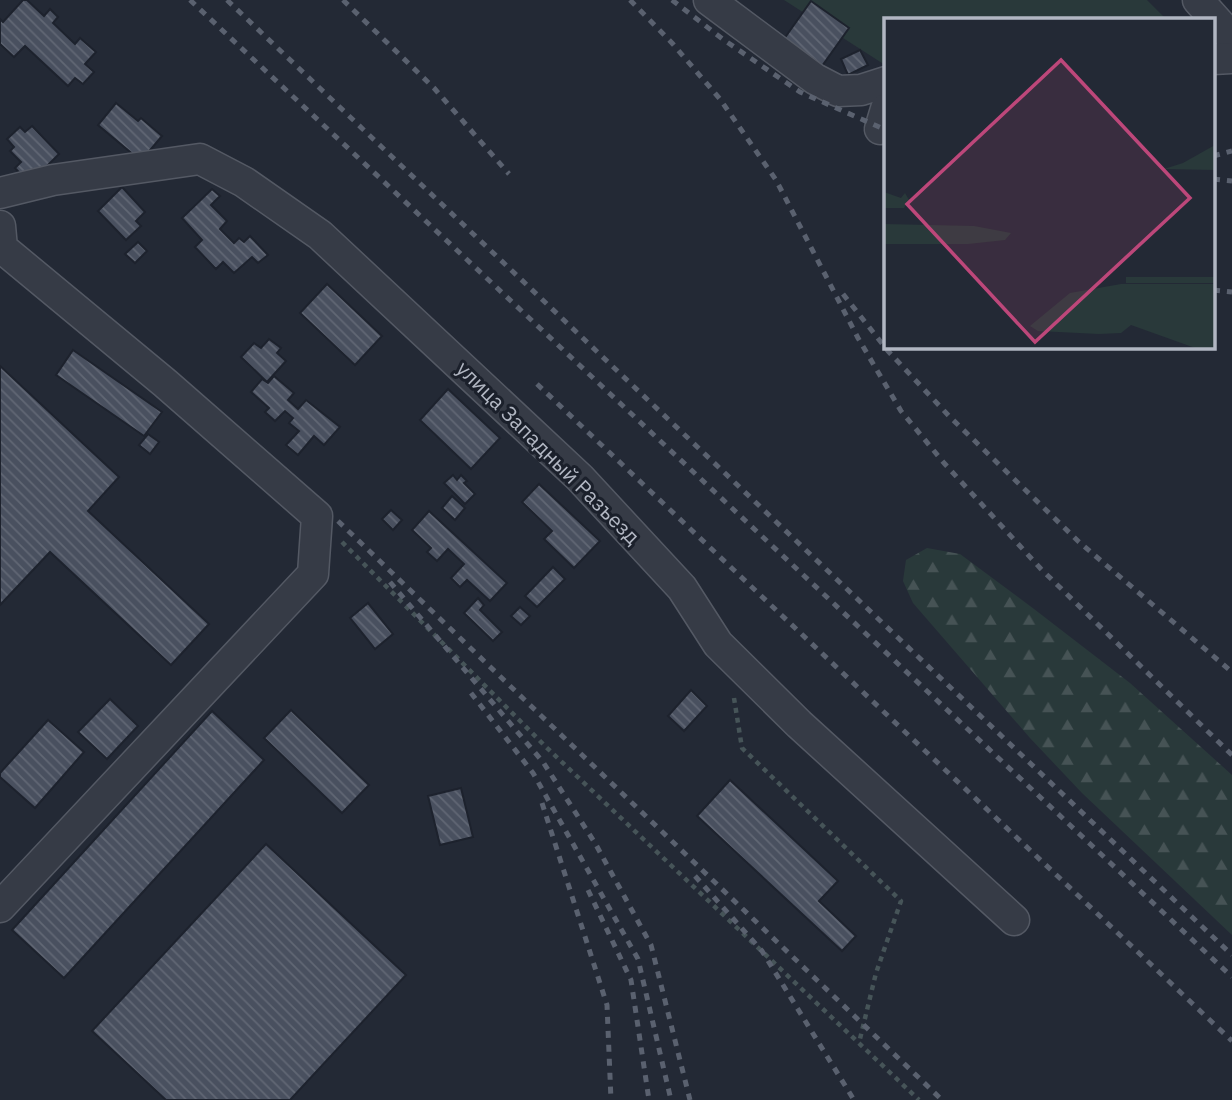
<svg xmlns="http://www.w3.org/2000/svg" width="1232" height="1100" font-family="'IBM Plex Sans',sans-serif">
<defs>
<pattern id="forest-firs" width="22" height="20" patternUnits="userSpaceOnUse" patternTransform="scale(1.75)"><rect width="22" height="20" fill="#29393a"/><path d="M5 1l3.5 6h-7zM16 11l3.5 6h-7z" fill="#465355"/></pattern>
<pattern id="building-back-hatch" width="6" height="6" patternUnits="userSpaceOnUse" patternTransform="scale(1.75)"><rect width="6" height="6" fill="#49505f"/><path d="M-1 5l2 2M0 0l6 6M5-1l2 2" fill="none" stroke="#616774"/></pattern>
</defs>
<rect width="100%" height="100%" fill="#232935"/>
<!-- green -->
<path fill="#29393a" d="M784,0H1147L1166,19H886L885,65Z"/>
<!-- forest -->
<path fill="url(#forest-firs)" d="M927,548L960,554L1034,609L1130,683L1232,775V935L1082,793L1030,738L913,603L903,581L906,560Z"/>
<!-- building -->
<g fill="url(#building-back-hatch)" stroke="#1d222d" stroke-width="2">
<path d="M23,0H27L44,16L50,9L58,17L53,23L75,44L80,38L96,52L85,64L94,72L83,84L75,78L68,86L25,46L14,57L0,44V19L3,22Z"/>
<path d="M811,1L849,28L822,66L784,39Z"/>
<path d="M860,50L868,65L848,75L841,59Z"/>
<path d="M116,103L138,121L141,118L162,136L141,161L98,125Z"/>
<path d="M32,126L59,154L35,178L26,180L15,168L21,162L10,151L14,147L7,139L20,127L25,132Z"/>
<path d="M122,187L145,212L136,221L141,226L126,240L98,211Z"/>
<path d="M212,189L220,196L211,205L227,221L220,229L234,243L239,238L244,242L250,236L268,255L258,263L252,257L234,273L223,262L216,269L195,247L202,240L182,218Z"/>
<path d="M138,242L147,251L135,263L125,254Z"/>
<path d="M327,284L382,336L355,365L300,313Z"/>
<path d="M269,339L281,348L277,353L286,361L267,382L241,357L254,343L261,348Z"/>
<path d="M73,350L162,412L144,436L56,375Z"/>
<path d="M0,366L119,477L88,511L209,624L171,665L50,552L0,605Z"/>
<path d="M274,376L294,393L288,400L298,409L306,400L340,427L324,445L314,436L298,455L286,445L299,431L289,423L293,418L285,411L275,421L265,412L269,408L251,392L262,379L268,383Z"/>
<path d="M448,389L500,438L471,469L420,420Z"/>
<path d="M148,434L159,442L150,454L139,445Z"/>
<path d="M453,475L457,480L461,475L467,481L464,483L475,494L465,504L444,483Z"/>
<path d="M539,484L600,541L574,568L544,539L552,531L522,502Z"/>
<path d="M452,496L465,508L455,520L442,508Z"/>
<path d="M391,510L402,520L393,530L382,519Z"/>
<path d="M429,511L507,583L490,601L467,580L460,587L451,578L464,564L448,549L437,561L427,552L431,548L412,530Z"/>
<path d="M553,567L565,579L537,607L525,596Z"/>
<path d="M478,598L484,605L480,610L502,632L493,641L464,613Z"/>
<path d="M368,603L393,634L375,649L350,618Z"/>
<path d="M520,607L530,616L521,625L511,616Z"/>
<path d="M691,690L707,706L684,731L668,716Z"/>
<path d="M110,699L138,726L107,759L78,732Z"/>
<path d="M291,710L369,785L342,813L264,738Z"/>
<path d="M212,711L264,760L64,978L12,930Z"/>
<path d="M48,720L84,752L35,808L0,777V773Z"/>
<path d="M730,780L838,881L819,901L856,936L842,951L697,816Z"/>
<path d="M461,788L473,837L440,845L428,796Z"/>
<path d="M266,844L406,975L290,1100H166L92,1031Z"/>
</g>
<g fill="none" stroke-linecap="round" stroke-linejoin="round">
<!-- minor casing -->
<g stroke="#545964" stroke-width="33">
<g id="minor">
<path d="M709,0L815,79L838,91L861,90L886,82"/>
<path d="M1198,0L1232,38"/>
<path d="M1213,59L1232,58"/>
<path d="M880,129L886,109"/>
<path d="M0,193L53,180L200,159L244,182L320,235L580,478L682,588L718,644L799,724L1014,920"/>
<path d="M0,226L2,248L165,383L317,516L313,574L0,907"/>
</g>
</g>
<!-- path -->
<g stroke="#465458" stroke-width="4.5" stroke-dasharray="5 5" stroke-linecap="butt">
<path d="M342,542L546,747L919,1100"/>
<path d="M734,698L742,748L901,901L876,973L859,1043"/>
</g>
<!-- minor -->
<use href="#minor" stroke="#363b46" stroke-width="30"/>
<!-- rail -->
<g stroke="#5a616f" stroke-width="5" stroke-dasharray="7 7" stroke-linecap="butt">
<path d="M190,0L1232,977"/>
<path d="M227,0L1232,955"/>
<path d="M343,0L434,88L509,174"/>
<path d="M630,0L672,43L720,99L776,180L858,338L901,411L944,463L1041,569L1232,755"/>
<path d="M672,0L724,40L800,92L886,130"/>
<path d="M1213,156L1232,151"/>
<path d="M1213,179L1232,181"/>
<path d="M1213,290L1232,292"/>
<path d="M843,294L888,351L949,416L1079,542L1232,672"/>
<path d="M537,384L1232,1041"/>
<path d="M338,521L942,1100"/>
<path d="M390,582L543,762L595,843L651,945L690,1100"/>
<path d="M471,693L533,773L638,959L671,1100"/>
<path d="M542,803L607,1005L611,1100"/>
<path d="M695,876L762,951L854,1100"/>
<path d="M588,890L631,980L649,1100"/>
</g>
</g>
<g text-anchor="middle" stroke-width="6" stroke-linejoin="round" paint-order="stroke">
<!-- street labels -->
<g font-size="21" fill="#b1b6c2" stroke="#1b202b">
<text transform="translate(548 453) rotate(45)" y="7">улица Западный Разъезд</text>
</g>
</g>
<!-- overview -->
<g transform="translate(884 18)">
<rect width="331" height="331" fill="#232935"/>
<path d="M331,127V152L280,151L299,145ZM237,266H331V331H314L247,307L237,315L215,316L154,313L146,308L186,275Z" fill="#29393a"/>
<path d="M0,174L17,180L21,175L25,182L20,190H0ZM0,206L90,208L127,215L121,222L84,226H0ZM242,259H331V265H242Z" fill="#29393a"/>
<path fill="#bd477a" fill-opacity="0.15" stroke="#bd477a" stroke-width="3.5" d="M177,42L306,180L151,324L23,186Z"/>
<rect width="331" height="331" fill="none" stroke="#b1b6c2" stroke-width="3.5"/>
</g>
</svg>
